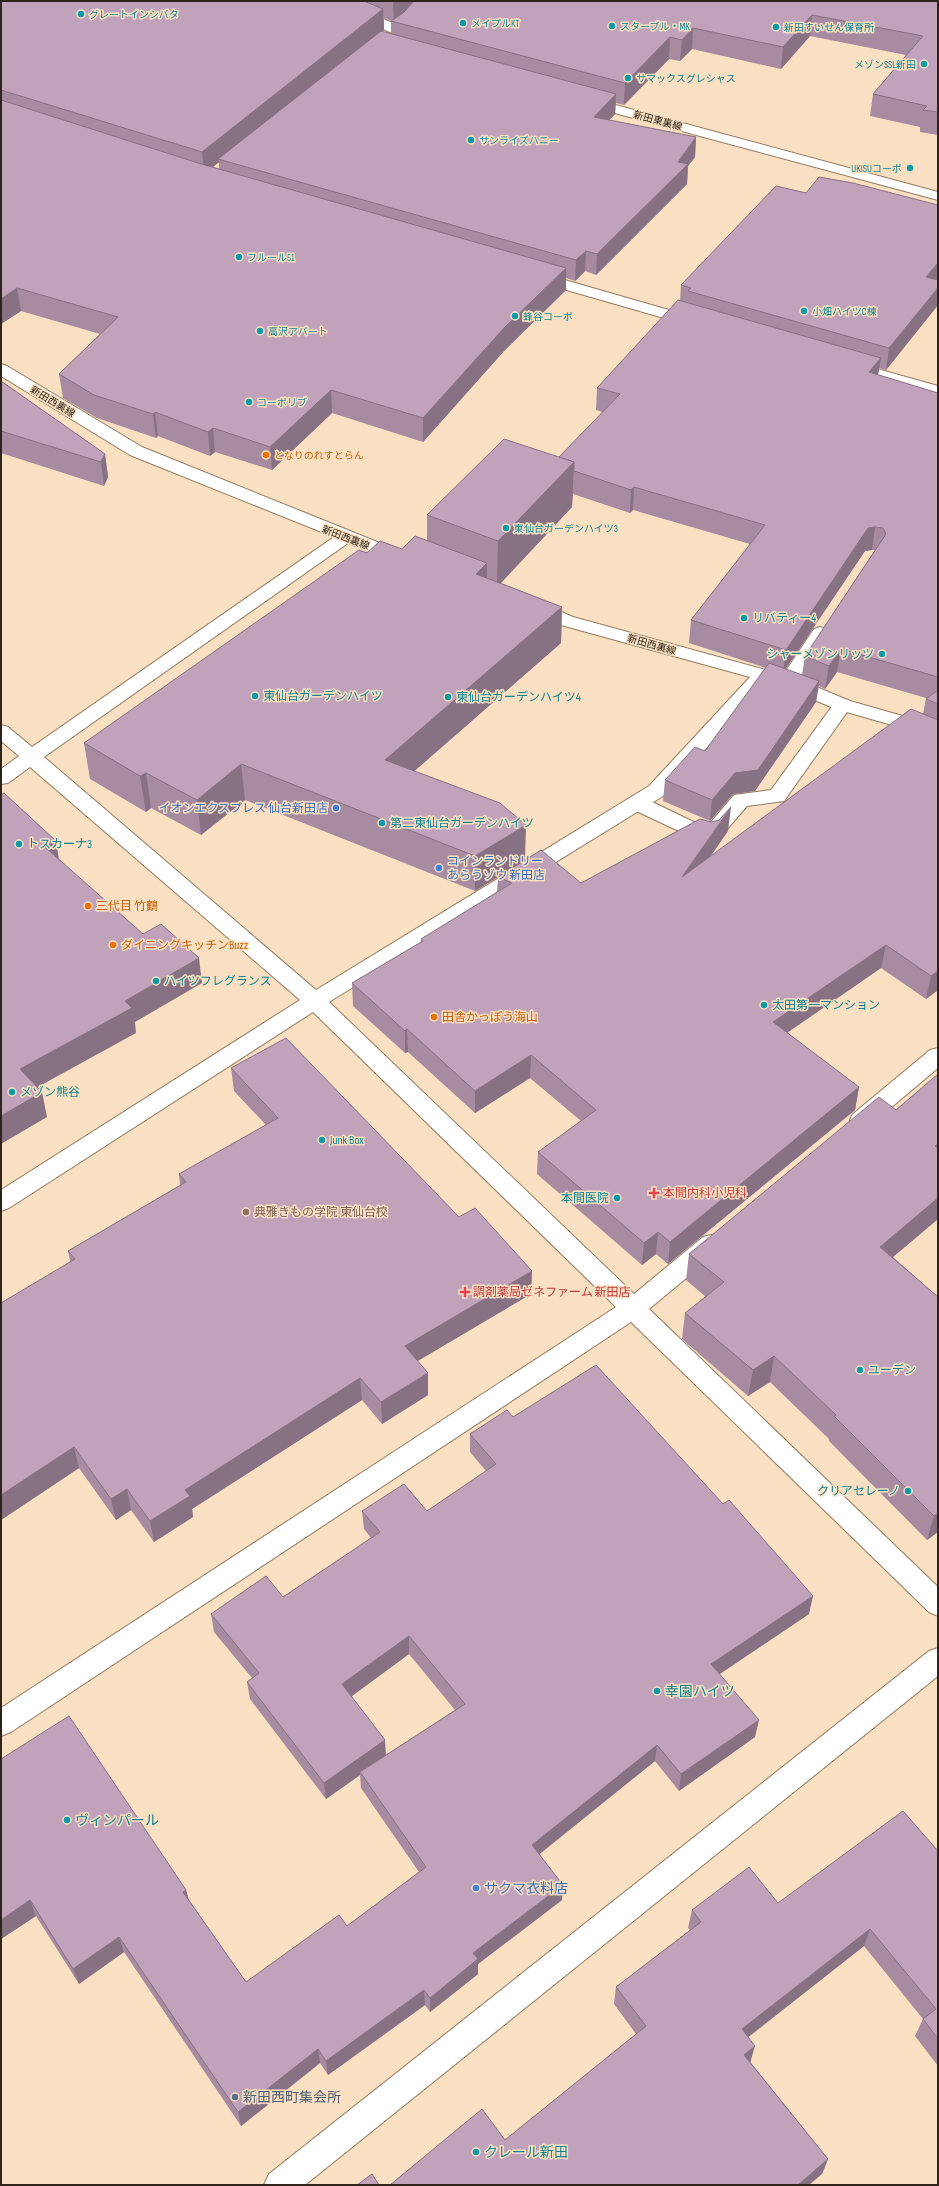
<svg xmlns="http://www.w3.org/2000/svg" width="939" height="2186" font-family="'Sofia Sans Condensed','Noto Sans JP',sans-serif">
<rect width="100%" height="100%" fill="#fae0c2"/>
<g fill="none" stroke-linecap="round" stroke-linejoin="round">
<!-- service casing -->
<g stroke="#927a5f" stroke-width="2">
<g id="service">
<path d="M820,627L826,629L829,633L795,686L788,688L781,686L779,682L781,678L814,629Z"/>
<path d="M843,699L850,701L852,705L784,801L747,806L716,842L709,844L702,842L630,808L627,803L630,798L637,796L644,798L706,828L734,795L771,790L836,701Z"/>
</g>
</g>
<!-- minor casing -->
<g stroke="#927a5f" stroke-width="2">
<g id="minor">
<path d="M324,1H341L402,27L403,30L402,33H392L326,4Z"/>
<path d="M586,97L938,192V200L581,104L579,101L581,98Z"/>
<path d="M537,272L700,319L703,322L700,325L695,327L532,280L529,277L532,274Z"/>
<path d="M849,361L938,386V396L843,369L841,366L843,363Z"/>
<path d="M1,364L7,366L142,447L407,554L410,558L407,562L401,563L348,543L44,757L316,990L649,786L750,677L561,625L528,612L525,608L528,604C542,600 560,612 573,617L795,678L850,701L906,717L938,730V743L892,725L836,709L781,686L766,682L663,796L329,1002L634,1294L703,1237L711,1235L719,1237L723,1244L719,1251L649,1309L938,1587V1616L929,1612L631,1322L11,1732L1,1736V1708L616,1307L313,1012L9,1208L1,1211V1190L300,1000L30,767L8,783L1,784V769L19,756L1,741V725L8,727L32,747L334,537L130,455L1,376Z"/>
<path d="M938,1048V1068L869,1126L861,1128L853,1126L850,1120L853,1114L930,1050Z"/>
<path d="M938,1648V1676L305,2185H264L269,2174L929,1651Z"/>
</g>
</g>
<!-- service -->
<use href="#service" fill="#fff" fill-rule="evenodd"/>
<!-- minor -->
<use href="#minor" fill="#fff" fill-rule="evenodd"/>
</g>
<!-- wall -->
<g fill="#a68ba1" fill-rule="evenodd">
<path d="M1,1H938V135L920,132V127L870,116L873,94L906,55L810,36L781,69L692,49L680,61L669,59L624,105L616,103L615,114L609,120L696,137L695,157L688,166L687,184L596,275L585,271L575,281L566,278V290L504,351L423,442L332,413L272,470L215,452L210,456L158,436L156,438L97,418L63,398L59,374L100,334L21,311L1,324ZM384,18L391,21V34L382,32L384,30ZM219,162V169L213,167Z"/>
<path d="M937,280L938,305L886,370L879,368L878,375L938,393V990L926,999L881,968L787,1033L859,1087L855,1110L668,1264L656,1254L642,1265L537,1174L538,1152L581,1121L530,1078L475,1113L408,1052L405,1053L353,1006L352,983L421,942V939L497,892L498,877L475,891L245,800L201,835L151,808L146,812L90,779L84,743L367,553L402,549L427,541V515L559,457L603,412L596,410L597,388L680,301L681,285ZM573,494L630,513L633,510L750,544L691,620L689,643L766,668L705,751L665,780L663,801L710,821L733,794L755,791L816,702L819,686L825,689L837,672L926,698L923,714L710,857L728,831L581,883L525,860L414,771L561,643L562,607L501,583L572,507ZM872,550H875L805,656L802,675L785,669L865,551Z"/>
<path d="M1,381L105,454L108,477L104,486L1,453Z"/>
<path d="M231,1068L459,1217L532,1271L531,1294L417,1361L428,1395L382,1424L362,1400L192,1509L193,1517L154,1542L131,1510L116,1520L79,1468L1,1520L70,1261L68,1251L180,1185L179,1174L266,1125L234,1091Z"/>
<path d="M938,1074V1219L893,1257L938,1297V1532L927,1540L829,1441V1439L770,1382L748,1396L682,1339L685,1313L706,1297L686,1280L689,1254L896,1110Z"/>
<path d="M513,1417L809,1614L719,1674L755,1737L679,1791L655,1761L539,1854L562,1900L478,1964V1974L430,2012L425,2005L328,2075L320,2063L241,2126L124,1952L79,1984L36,1916L1,1939V1759L186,1890L189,1900L246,1982L347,1926L419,1872L361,1788L360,1775L326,1799L250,1699L247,1682L252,1678L214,1632L211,1614L283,1597L371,1538L364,1529L362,1511H427L486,1471L470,1452V1434ZM409,1654L455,1710L386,1755L351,1696Z"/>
<path d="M938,1851V2066L915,2036L923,2019L864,1946L748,2037L751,2063L828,2159L822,2174L505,2140L636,2034L614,2004L616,1987L690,1930L688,1928L692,1910L778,1903Z"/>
</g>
<!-- shaded-wall -->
<g fill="#877183">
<path d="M393,1H418L394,22Z"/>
<path d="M383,9L384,30L221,160L218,159L219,162L204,174L202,152Z"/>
<path d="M812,15L810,36L781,69L783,47Z"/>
<path d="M693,28L692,49L680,61L682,40Z"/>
<path d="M670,37L669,59L624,105L625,83Z"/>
<path d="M616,94L615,114L593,137L594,117Z"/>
<path d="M696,137L695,157L688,166L687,184L596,275L597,254L678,162Z"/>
<path d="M586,251L585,271L575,281L576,260Z"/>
<path d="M938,263V280L923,298L926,277Z"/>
<path d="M566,268V290L504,351L423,442V418L504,328Z"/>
<path d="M17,288L21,311L1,324V299Z"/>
<path d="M938,288V305L886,370L889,348Z"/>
<path d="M881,358L877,380L869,372Z"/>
<path d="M331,390L332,413L272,470L270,447Z"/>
<path d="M155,412L158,436L156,438L153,414Z"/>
<path d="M213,428L215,452L210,456L208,432Z"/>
<path d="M105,454L108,477L104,486L101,462Z"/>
<path d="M574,462L572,507L497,587L498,541Z"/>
<path d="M634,487L633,510L630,513L631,490Z"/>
<path d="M875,527L872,550L865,551L783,673L786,650L868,528Z"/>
<path d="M487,563L486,598L476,574Z"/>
<path d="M562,607L561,643L386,796L385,760Z"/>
<path d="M841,649L837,672L825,689L829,666Z"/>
<path d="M819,681L816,702L755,791L733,794L710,821L712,800L735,773Z"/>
<path d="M241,764L245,800L201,835L197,800Z"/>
<path d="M146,773L151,808L146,812L140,776Z"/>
<path d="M731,807L728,831L680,900L682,877Z"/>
<path d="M526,825L525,860L475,891V856Z"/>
<path d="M56,841L60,866L45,847Z"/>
<path d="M886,945L881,968L769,1045L773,1022Z"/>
<path d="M199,958L202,983L135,1022L136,1033L25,1094L20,1069L125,1001Z"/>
<path d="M938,971V990L926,999L931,976Z"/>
<path d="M407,1029L408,1052L405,1053V1031Z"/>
<path d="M531,1055L530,1078L475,1113V1091Z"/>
<path d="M859,1087L855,1110L668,1264L670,1242Z"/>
<path d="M42,1092L47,1117L1,1144V1116Z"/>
<path d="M938,1144V1164L935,1146Z"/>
<path d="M938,1198V1219L874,1273L880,1247Z"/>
<path d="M658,1232L656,1254L642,1265L644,1243Z"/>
<path d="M532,1271L531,1294L406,1368L405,1346Z"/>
<path d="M774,1356L770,1382L748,1396L753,1370Z"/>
<path d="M428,1373V1395L382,1424L381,1402Z"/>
<path d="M360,1378L362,1400L192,1509L193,1517L154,1542L150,1521L185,1490Z"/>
<path d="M74,1447L79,1468L1,1520V1495Z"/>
<path d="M127,1489L131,1510L116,1520L111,1499Z"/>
<path d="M938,1513V1532L927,1540L934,1516Z"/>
<path d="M813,1596L809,1614L708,1682L711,1664Z"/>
<path d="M409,1636V1654L344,1702L342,1684Z"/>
<path d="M759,1720L755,1737L679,1791L681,1774Z"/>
<path d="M385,1740L386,1757L360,1772V1775L326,1799L324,1783Z"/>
<path d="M657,1745L655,1761L531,1861L532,1845Z"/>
<path d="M563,1885L562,1900L478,1964V1974L430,2012V1998L473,1953Z"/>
<path d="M186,1890L190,1905L183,1892Z"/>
<path d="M30,1900L36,1916L1,1939V1920Z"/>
<path d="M870,1929L864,1946L737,2046L742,2029Z"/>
<path d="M119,1937L124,1952L79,1984L73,1969Z"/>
<path d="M424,1990L425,2005L328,2075L326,2061Z"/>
<path d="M755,2046L750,2063L744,2055Z"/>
<path d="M318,2049L320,2063L241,2126L238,2112Z"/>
<path d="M828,2159L822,2174L809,2185H798Z"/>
</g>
<!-- building -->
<g fill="#c1a2bb" stroke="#877183">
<path d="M1,1H364L383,9L202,152L1,90Z"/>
<path d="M414,1H938V112L923,110L927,106L873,94L923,36L812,15L783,47L693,28L682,40L670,37L625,83L391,21L403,13Z"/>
<path d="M381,31L616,94L594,117L696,137L678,162L688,164L597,254L586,251L576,260L218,159Z"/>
<path d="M1,100L198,163L566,268L504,328L423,418L331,390L270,447L213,428L208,432L155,412L153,414L94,395L59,374L118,317L17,288L1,299Z"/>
<path d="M819,177L853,183L938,205V263L926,277L938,280V288L889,348L688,291L691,288L681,285L776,186L806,193Z"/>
<path d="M678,300L881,358L869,372L938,393V677L841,649L829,666L805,656L886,534L883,528L875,527L868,528L786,650L691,620L765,525L634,487L631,490L574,471V462L559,457L620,394L597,388Z"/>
<path d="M1,381L105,454L101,462L1,431Z"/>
<path d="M504,439L574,462L498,541L427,515Z"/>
<path d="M415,536L487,563L476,574L562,607L385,760L500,803L526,825L475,856L241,764L197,800L146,773L140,776L84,743L359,550L367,553L380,541L402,549Z"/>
<path d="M769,663L819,681L758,770L735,773L712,800L665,780L695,747L705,751Z"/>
<path d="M938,690V704L926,699Z"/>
<path d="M911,709L938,720V971L931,976L886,945L773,1022L859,1087L670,1242L658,1232L644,1243L538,1152L596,1110L531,1055L475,1091L407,1029L405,1031L352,983L423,941L421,939L512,883L498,877L541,850L581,883L700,819L711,822L719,820L731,807L682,877Z"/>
<path d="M4,793L56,841L45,847L143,934L161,924L199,958L125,1001L132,1008L20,1069L42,1092L1,1116V795Z"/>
<path d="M286,1038L459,1217L475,1208L532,1271L405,1346L428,1373L381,1402L360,1378L185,1490L190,1496L150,1521L127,1489L111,1499L74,1447L1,1495V1303L75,1259L68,1251L186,1182L179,1174L278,1118L231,1068Z"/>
<path d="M938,1074V1144L935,1146L938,1149V1198L880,1247L938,1297V1513L934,1516L834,1416L836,1415L774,1356L753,1370L685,1313L724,1282L689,1254L879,1097L896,1110Z"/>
<path d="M596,1365L723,1504L729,1500L813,1596L711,1664L759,1720L681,1774L657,1745L532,1845L563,1885L473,1953L478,1959L430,1998L424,1990L326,2061L318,2049L238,2112L119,1937L73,1969L30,1900L1,1920V1759L69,1716L186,1890L183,1892L246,1982L339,1915L347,1926L426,1867L360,1772L465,1704L409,1636L342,1684L385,1740L324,1783L247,1682L259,1673L211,1614L266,1576L283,1597L380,1532L362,1511L404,1484L427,1511L496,1464L470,1434L507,1410L513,1417Z"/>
<path d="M903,1811L938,1851V2039L923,2019L936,2009L870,1929L742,2029L755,2046L744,2055L828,2159L798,2185H390L482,2109L505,2140L646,2026L616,1987L701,1922L692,1910L749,1867L778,1903Z"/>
<path d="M372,2174L379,2185H357Z"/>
</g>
<!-- markers -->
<g fill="#0f9aa8" stroke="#fae0c2" stroke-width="1.5">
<circle cx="81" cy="14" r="4"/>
<circle cx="463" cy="23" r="4"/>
<circle cx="612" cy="26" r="4"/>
<circle cx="776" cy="27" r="4"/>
<circle cx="924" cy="64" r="4"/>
<circle cx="628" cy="78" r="4"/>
<circle cx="471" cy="140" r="4"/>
<circle cx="910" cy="168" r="4"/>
<circle cx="239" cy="257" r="4"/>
<circle cx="804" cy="311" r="4"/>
<circle cx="515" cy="316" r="4"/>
<circle cx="260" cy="331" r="4"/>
<circle cx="249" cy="402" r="4"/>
<circle cx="506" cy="528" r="4"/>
<circle cx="744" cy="618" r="4"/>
<circle cx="882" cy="654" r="4"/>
<circle cx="255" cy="696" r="4"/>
<circle cx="448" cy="697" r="4"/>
<circle cx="382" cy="823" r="4"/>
<circle cx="19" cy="844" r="4"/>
<circle cx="156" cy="981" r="4"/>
<circle cx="764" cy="1005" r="4"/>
<circle cx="12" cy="1092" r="4"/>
<circle cx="322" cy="1140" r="4"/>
<circle cx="617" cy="1198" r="4"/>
<circle cx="860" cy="1370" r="4"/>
<circle cx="908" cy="1491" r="4"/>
<circle cx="657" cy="1691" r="4"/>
<circle cx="67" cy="1820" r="4"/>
<circle cx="476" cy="2152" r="4"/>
</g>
<g fill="#e8710a" stroke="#fae0c2" stroke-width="1.5">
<circle cx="266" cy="455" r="4"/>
<circle cx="88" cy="906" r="4"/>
<circle cx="113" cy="945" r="4"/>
<circle cx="434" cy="1017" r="4"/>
</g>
<g fill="#3f7fe0" stroke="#fae0c2" stroke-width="1.5">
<circle cx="336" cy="808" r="4"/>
<circle cx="439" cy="868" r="4"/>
<circle cx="476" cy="1888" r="4"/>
</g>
<g fill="#e0444e" stroke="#fae0c2" stroke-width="1.5">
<path d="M652 1187h4v4h4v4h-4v4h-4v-4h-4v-4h4z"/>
<path d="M463 1286h4v4h4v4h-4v4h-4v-4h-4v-4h4z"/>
</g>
<circle fill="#8d6e63" stroke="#fae0c2" stroke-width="1.5" cx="246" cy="1212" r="4"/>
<circle fill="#5c6f8a" stroke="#fae0c2" stroke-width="1.5" cx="235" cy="2097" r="4"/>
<g text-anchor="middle" stroke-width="3" stroke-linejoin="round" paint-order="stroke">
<!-- far-culture labels -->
<g font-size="10" fill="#0d838f" stroke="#fae0c2" text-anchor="start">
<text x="89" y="18">グレートインシバタ</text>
<text x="471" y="27">メイプルKT</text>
<text x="620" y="30">スターブル・MK</text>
<text x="784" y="31">新田すいせん保育所</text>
<text x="916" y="68" text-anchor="end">メゾンSSL新田</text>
<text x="636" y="82">サマックスグレシャス</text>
<text x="479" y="144">サンライズハニー</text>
<text x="902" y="172" text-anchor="end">UKISUコーポ</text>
<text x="247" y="261">フルール51</text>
<text x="812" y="315">小畑ハイツC棟</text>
<text x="523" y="320">蜂谷コーポ</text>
<text x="268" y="335">高沢アパート</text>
<text x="257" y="406">コーポリブ</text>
<text x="514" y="532">東仙台ガーデンハイツ3</text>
</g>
<!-- far-street labels -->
<g font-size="10" fill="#2e2419" stroke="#fae0c2">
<text transform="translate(658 120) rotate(15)" y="4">新田東裏線</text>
<text transform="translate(53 401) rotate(31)" y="4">新田西裏線</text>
<text transform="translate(346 537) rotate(21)" y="4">新田西裏線</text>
<text transform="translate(652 644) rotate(16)" y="4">新田西裏線</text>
</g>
<!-- far-food labels -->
<g font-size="10" fill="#c56008" stroke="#fae0c2" text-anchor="start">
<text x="274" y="459">となりのれすとらん</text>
</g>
<!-- culture labels -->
<g font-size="12" fill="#0d838f" stroke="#fae0c2" text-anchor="start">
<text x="752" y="622">リバティー4</text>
<text x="874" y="658" text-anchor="end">シャーメゾンリッツ</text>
<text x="263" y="700">東仙台ガーデンハイツ</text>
<text x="456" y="701">東仙台ガーデンハイツ4</text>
<text x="390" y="827">第二東仙台ガーデンハイツ</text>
<text x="27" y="848">トスカーナ3</text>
<text x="164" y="985">ハイツフレグランス</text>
<text x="772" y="1009">太田第一マンション</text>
<text x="20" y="1096">メゾン熊谷</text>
<text x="330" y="1144">Junk Box</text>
<text x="609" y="1202" text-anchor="end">本間医院</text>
<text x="868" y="1374">ユーデン</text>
<text x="900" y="1495" text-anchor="end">クリアセレーノ</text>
</g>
<!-- shop labels -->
<g font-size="12" fill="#366cbe" stroke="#fae0c2" text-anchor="end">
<text x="328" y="812">イオンエクスプレス 仙台新田店</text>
<text x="447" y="865" text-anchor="start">コインランドリー<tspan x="447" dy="14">あらうゾウ 新田店</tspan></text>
</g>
<!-- food labels -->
<g font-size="12" fill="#c56008" stroke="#fae0c2" text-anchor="start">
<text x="96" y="910">三代目 竹鶴</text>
<text x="121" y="949">ダイニングキッチンBuzz</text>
<text x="442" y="1021">田舎かっぽう海山</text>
</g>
<!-- health labels -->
<g font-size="12" fill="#be3a42" stroke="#fae0c2" text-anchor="start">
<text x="663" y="1197">本間内科小児科</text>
<text x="473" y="1296">調剤薬局ゼネファーム 新田店</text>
</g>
<!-- education labels -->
<g font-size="12" fill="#785e54" stroke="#fae0c2" text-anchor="start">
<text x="254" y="1216">典雅きもの学院 東仙台校</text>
</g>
<!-- near-culture labels -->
<g font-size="14" fill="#0d838f" stroke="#fae0c2" text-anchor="start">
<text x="665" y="1696">幸園ハイツ</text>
<text x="75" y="1825">ヴィンパール</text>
<text x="484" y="2157">クレール新田</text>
</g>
<!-- near-shop labels -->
<g font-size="14" fill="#366cbe" stroke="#fae0c2" text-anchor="start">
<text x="484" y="1893">サクマ衣料店</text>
</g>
<!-- near-service labels -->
<g font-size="14" fill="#4e5e75" stroke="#fae0c2" text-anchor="start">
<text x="243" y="2102">新田西町集会所</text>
</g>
</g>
<!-- border -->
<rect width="939" height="2186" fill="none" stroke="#2e2419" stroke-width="4"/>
</svg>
